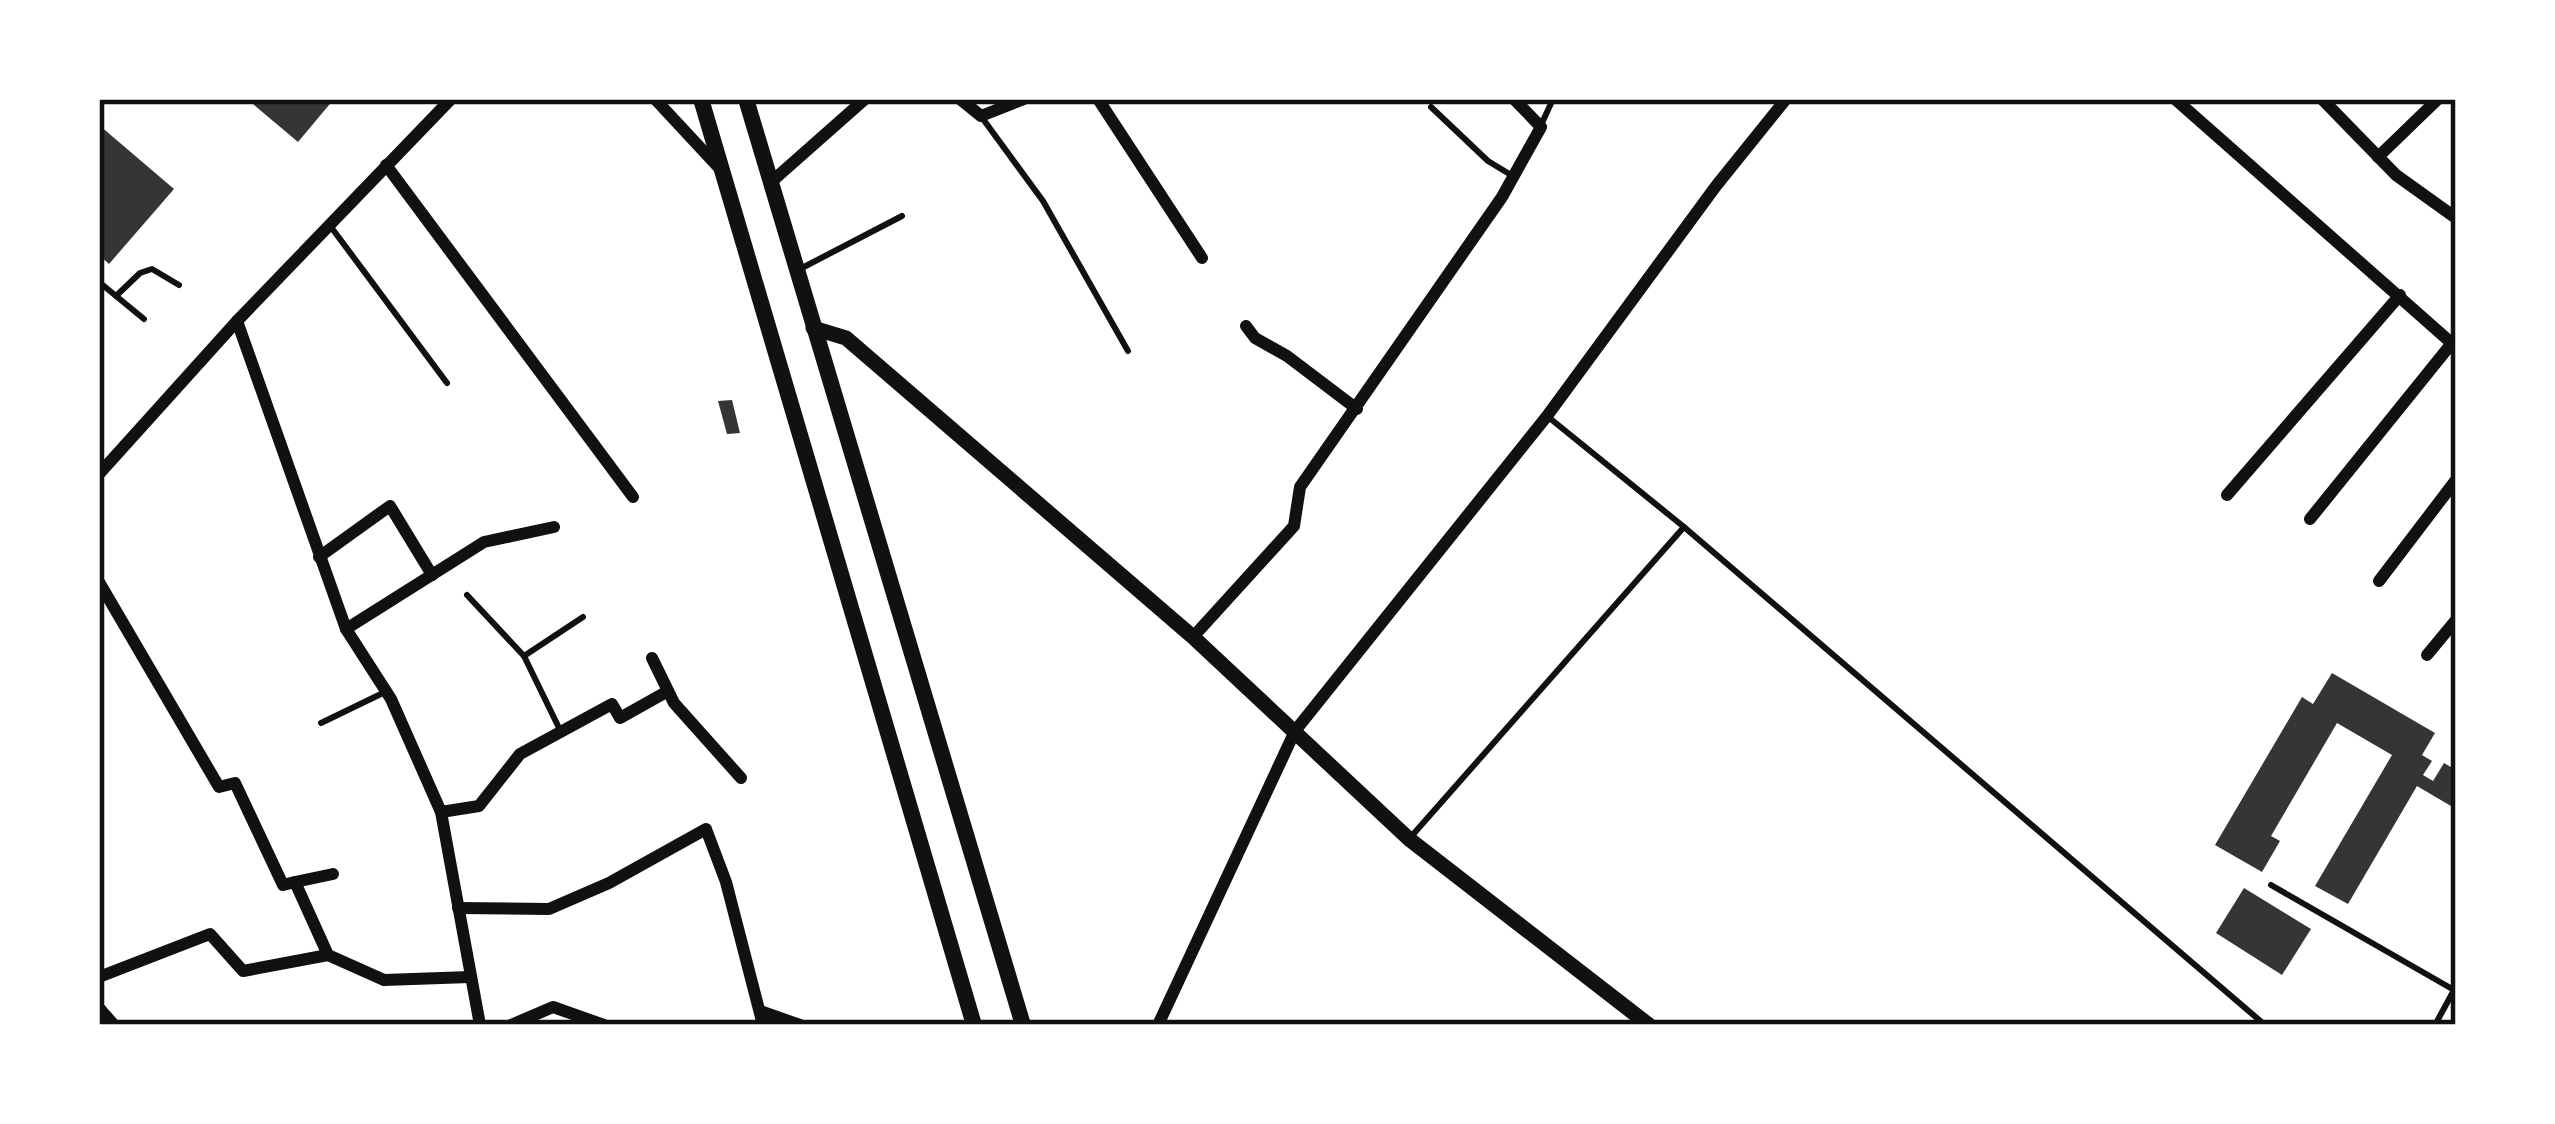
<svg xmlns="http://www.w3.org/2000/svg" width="2555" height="1124" font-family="Roboto,sans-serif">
<rect width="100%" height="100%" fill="#fff"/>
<!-- building -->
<g fill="#353535">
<path d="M247,99H334L298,142Z"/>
<path d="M99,125L174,189L109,264L99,255Z"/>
<path d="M732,400L740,433L727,434L718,401Z"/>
<path d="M2332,673L2435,733L2422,755L2432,761L2423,775L2433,781L2444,763L2456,770V809L2417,786L2348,904L2315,886L2392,755L2337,723L2271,836L2280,841L2262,872L2215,845L2302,697L2313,704Z"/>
<path d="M2244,888L2311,929L2282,975L2216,933Z"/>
</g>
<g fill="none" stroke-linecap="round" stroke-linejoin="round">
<!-- service -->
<g stroke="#111" stroke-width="6">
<path d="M1431,107L1488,161L1511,175"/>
<path d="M983,119L1043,201L1128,351"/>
<path d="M1542,123L1553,99"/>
<path d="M331,227L447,383"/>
<path d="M798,270L902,216"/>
<path d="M99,282L144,319"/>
<path d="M116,296L140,273L152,269L179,285"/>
<path d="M1547,416L1684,527L2265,1025"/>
<path d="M467,595L524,656L561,732"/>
<path d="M524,656L583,617"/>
<path d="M321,723L383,693"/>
<path d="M1409,839L1684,527"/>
<path d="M2271,885L2454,990L2435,1025"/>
</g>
<!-- minor -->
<g stroke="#111" stroke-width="12">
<path d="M655,99L721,170"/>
<path d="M960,99L981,116L1024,99"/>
<path d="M1098,99L1202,258"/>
<path d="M2175,99L2456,347"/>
<path d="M2322,99L2396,175L2456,218"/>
<path d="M2378,157L2438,99"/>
<path d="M386,165L633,497"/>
<path d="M770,183L865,99"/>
<path d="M237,321L346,629L391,699L441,812L480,1025"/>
<path d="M1246,326L1255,338L1287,356L1357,409"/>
<path d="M99,474L237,321L451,99"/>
<path d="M2227,495L2400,295"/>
<path d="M2310,519L2452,343"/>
<path d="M319,557L390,506L432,575"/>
<path d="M2379,581L2456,480"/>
<path d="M99,582L219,787L235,783L283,885L295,882L328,955"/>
<path d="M346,629L484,542L554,527"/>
<path d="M1193,637L1294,526L1300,487L1502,197L1541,127L1514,99"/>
<path d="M2427,655L2456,620"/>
<path d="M652,658L674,703L741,778"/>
<path d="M441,812L479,806L520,754L612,704L620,718L668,691"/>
<path d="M295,882L333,874"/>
<path d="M458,908L549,909L609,883L706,829L726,882L763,1025"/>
<path d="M99,977L210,934L243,971L328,955L384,980L470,977"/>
<path d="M99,1008L114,1025"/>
<path d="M760,1011L800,1025"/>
<path d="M511,1025L553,1007L604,1025"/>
<path d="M1158,1025L1295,731L1547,416L1716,186L1786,99"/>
</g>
<!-- tertiary -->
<path stroke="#111" stroke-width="15" d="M813,328L846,338L1193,637L1409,839L1649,1025"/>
<!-- secondary -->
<g stroke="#111" stroke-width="16">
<path d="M701,99L974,1025"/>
<path d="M746,99L1023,1025"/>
</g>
</g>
<!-- border -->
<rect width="2555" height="1124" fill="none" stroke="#ffffff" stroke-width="204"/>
<rect x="102" y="102" width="2351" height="920" fill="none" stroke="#111" stroke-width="4.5"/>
</svg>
